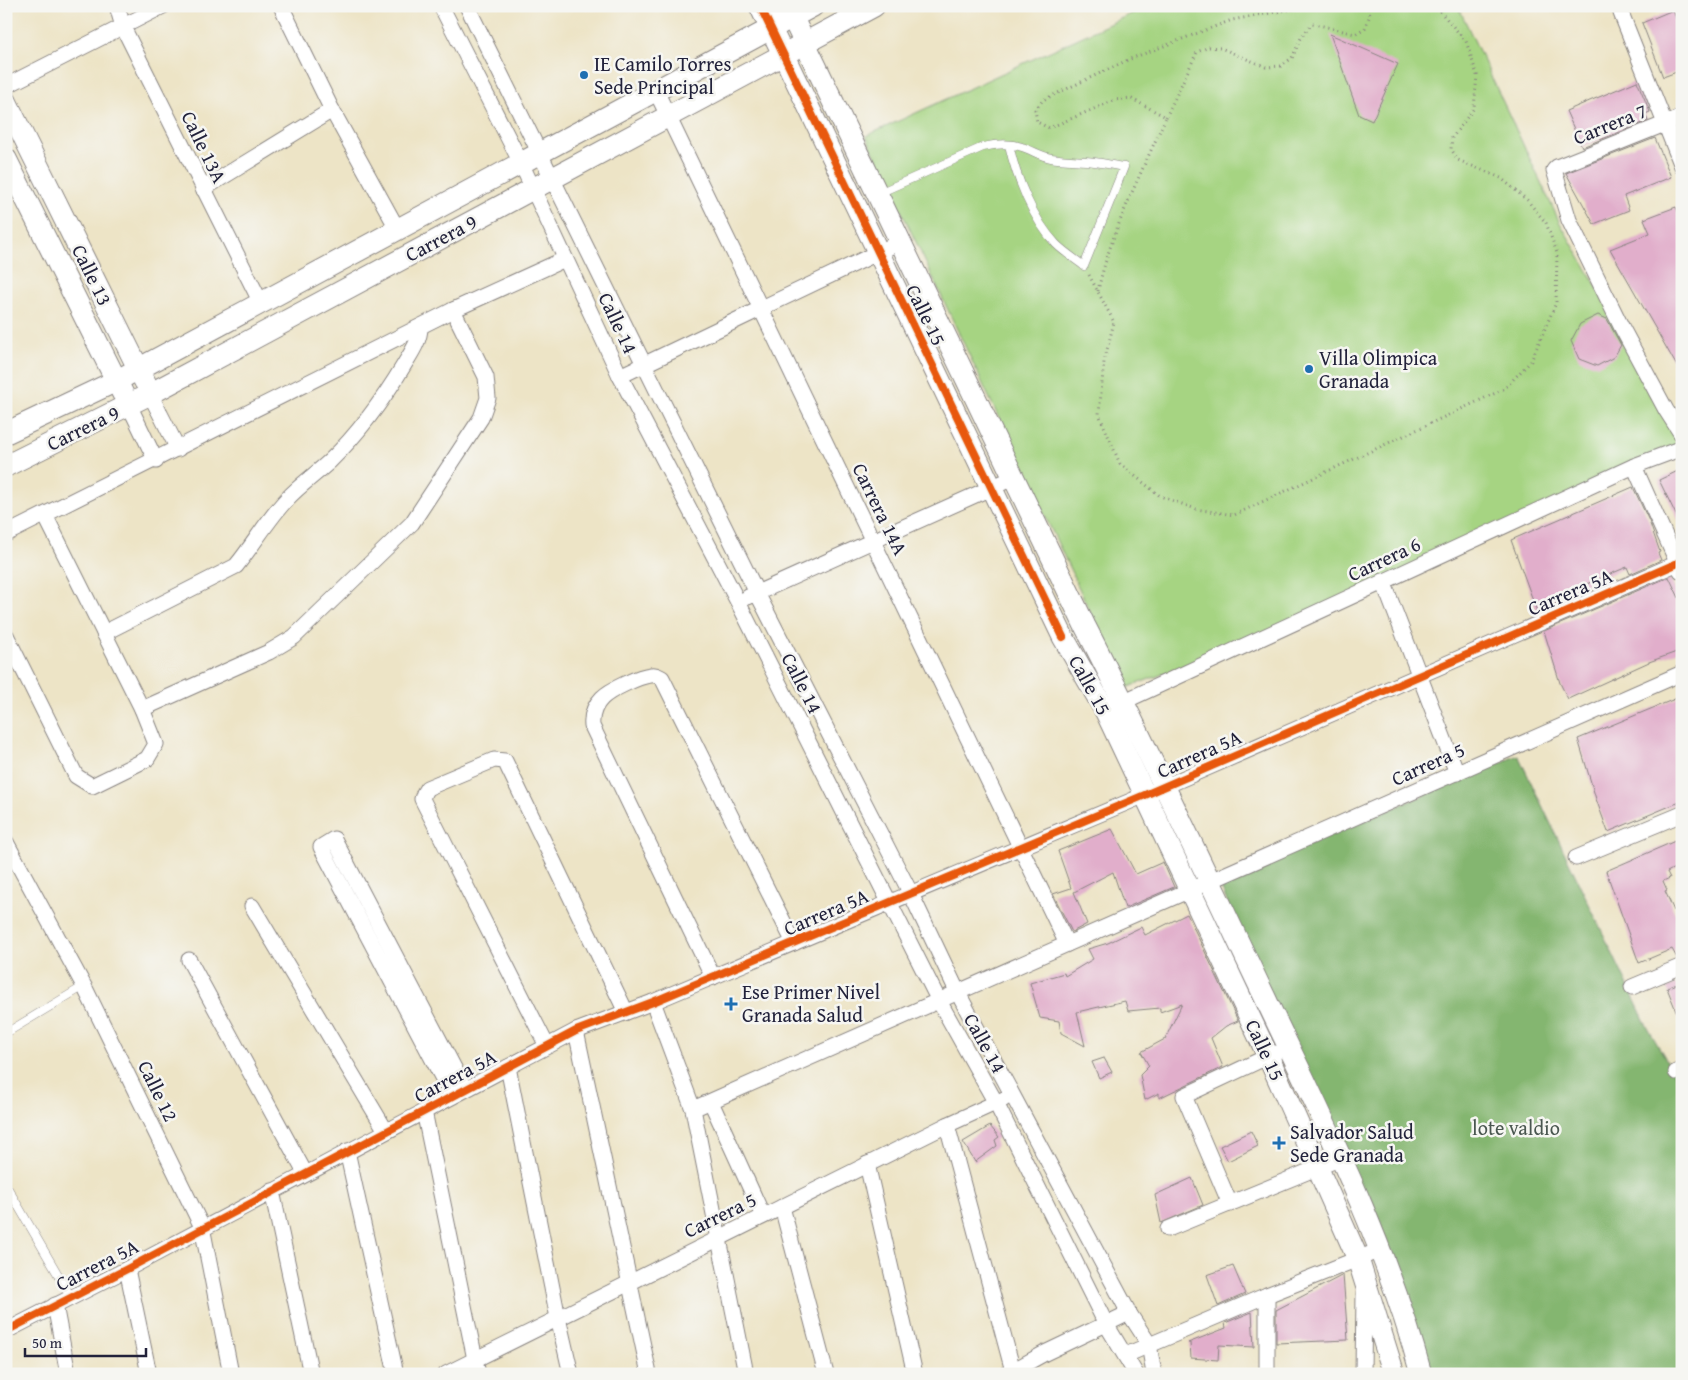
<svg xmlns="http://www.w3.org/2000/svg" width="1688" height="1380" font-family="'Gentium Book Plus',serif">
<rect width="100%" height="100%" fill="#f6f6f2"/>
<filter id="ink" filterUnits="userSpaceOnUse"><feTurbulence type="fractalNoise" baseFrequency=".02" numOctaves="2"/><feDisplacementMap in="SourceGraphic" scale="10" xChannelSelector="R" yChannelSelector="G"/><feConvolveMatrix kernelMatrix="1 2 1 2 8 2 1 2 1" color-interpolation-filters="sRGB"/></filter>
<filter id="wash" filterUnits="userSpaceOnUse"><feTurbulence type="fractalNoise" baseFrequency=".0096" numOctaves="4" result="noise"/><feDisplacementMap in="SourceGraphic" scale="20" xChannelSelector="R" yChannelSelector="G"/><feGaussianBlur stdDeviation="1.12" result="paint"/><feColorMatrix in="noise" values="0 0 0 0 0 0 0 0 0 0 0 0 0 0 0 0 0 1.4 0 .05"/><feComposite in="paint" operator="in"/></filter>
<g filter="url(#wash)">
<rect width="100%" height="100%" fill="#ede4c6"/>
<!-- green -->
<path fill="#a6d482" stroke="#647b5e" d="M1148,6H1458L1560,223L1621,328L1682,447L1256,639L1126,688L866,136Z"/>
<!-- forest -->
<path fill="#84b670" stroke="#536c56" d="M1518,755L1648,1028L1682,1087V1374H1431L1219,883Z"/>
<g id="blocks">
<!-- building -->
<g fill="#e1aecb">
<path d="M1673,10L1677,21H1682V70L1663,77L1642,23Z"/>
<path d="M1330,34L1398,64L1372,121L1359,115Z"/>
<path d="M1637,81L1650,112L1645,114L1648,121L1582,147L1566,111Z"/>
<path d="M1655,138L1671,177L1624,196L1629,210L1594,224L1566,173Z"/>
<path d="M1676,207L1679,214L1682,213V375L1610,249L1650,233L1644,219Z"/>
<path d="M1598,315L1607,319L1621,345L1614,357L1597,366L1579,359L1571,341L1580,324Z"/>
<path d="M1682,469V527L1659,480Z"/>
<path d="M1633,487L1649,521L1660,552L1658,553L1661,560L1630,574L1627,567L1589,583L1554,599L1556,606L1538,614L1511,540Z"/>
<path d="M1669,577L1682,604V650L1649,662L1568,699L1560,683L1544,631Z"/>
<path d="M1682,696V801L1608,832L1596,799L1578,739Z"/>
<path d="M1112,829L1136,874L1163,862L1174,887L1125,908L1113,872L1074,892L1087,924L1072,932L1053,894L1071,888L1058,851Z"/>
<path d="M1682,838V864L1667,872L1670,878L1663,881L1667,890L1665,891L1675,913L1682,911V957L1677,958L1672,949L1639,963L1606,871Z"/>
<path d="M1187,914L1238,1021L1226,1026L1211,1038L1223,1067L1159,1098V1093L1145,1100L1140,1075L1149,1066L1141,1052L1165,1039L1182,1004L1160,1012V1008L1128,1011L1125,1001L1077,1012L1085,1046L1061,1033L1059,1021L1040,1018L1030,983L1064,973L1065,976L1093,959L1088,949L1108,943L1141,927L1145,935Z"/>
<path d="M1682,982V1023H1681L1667,988Z"/>
<path d="M1104,1058L1112,1072L1099,1078L1092,1062Z"/>
<path d="M990,1126L999,1137L995,1140L997,1146L975,1162L963,1142Z"/>
<path d="M1251,1131L1258,1146L1228,1161L1220,1146Z"/>
<path d="M1192,1178L1203,1205L1161,1223L1155,1195Z"/>
<path d="M1233,1266L1245,1294L1218,1306L1207,1275Z"/>
<path d="M1343,1275L1348,1340L1276,1343V1310Z"/>
<path d="M1252,1312L1254,1347L1219,1345L1218,1360L1191,1358L1190,1343H1188L1226,1328L1225,1323Z"/>
</g>
</g>
</g>
<g filter="url(#ink)">
<use href="#blocks" fill-opacity="0" stroke="#888380" stroke-width="1"/>
<g fill="none" stroke-linecap="round" stroke-linejoin="round">
<!-- lane casing -->
<g stroke="#888380" stroke-width="9">
<g id="lane">
<path d="M879,193L983,147C995,144 1010,143 1022,147C1032,150 1040,156 1051,158C1062,160 1074,160 1086,161C1099,162 1111,165 1124,167L1084,266C1075,259 1064,252 1056,244C1033,220 1016,177 1009,145"/>
<path d="M6,1033L84,986"/>
<path d="M6,1185L71,1297"/>
</g>
</g>
<!-- street casing -->
<g stroke="#888380" stroke-width="17">
<g id="street">
<path d="M117,6L123,27L261,303"/>
<path d="M281,6L332,110L398,230"/>
<path d="M441,6L521,163L620,376L738,602L939,1001L996,1103L1106,1324L1136,1374"/>
<path d="M467,6L757,593L911,894L958,993L1129,1313L1149,1344L1154,1374"/>
<path d="M1622,6L1621,13L1682,166"/>
<path d="M6,86L163,6"/>
<path d="M656,91L1067,944"/>
<path d="M1682,117L1557,167L1554,170L1569,220L1622,328L1666,410L1682,435"/>
<path d="M203,189L332,110"/>
<path d="M620,376L900,242"/>
<path d="M150,394L178,449"/>
<path d="M129,405L156,461"/>
<path d="M1634,466L1681,571"/>
<path d="M6,534L453,310L565,259"/>
<path d="M1383,581L1457,773"/>
<path d="M748,597L1013,478"/>
<path d="M104,633L236,566C254,544 268,519 287,499C300,485 316,474 330,461C359,433 383,400 404,365C411,353 420,341 420,327"/>
<path d="M6,635L76,776L92,786L147,759L156,744L142,709L45,515"/>
<path d="M1114,706L1634,466L1682,448"/>
<path d="M142,709L269,652L294,637L412,523L481,418L488,398L486,377L453,310"/>
<path d="M6,842L84,986L202,1227L231,1374"/>
<path d="M1576,858L1682,814"/>
<path d="M252,906L386,1131"/>
<path d="M189,960L305,1173"/>
<path d="M713,977L592,726C591,715 594,706 602,698C610,690 639,676 651,675C655,674 658,676 662,678L794,943"/>
<path d="M1632,987L1682,966"/>
<path d="M653,1002L693,1109L746,1374"/>
<path d="M576,1031L649,1374"/>
<path d="M547,1046L422,799L424,793L427,788L494,760L505,761L626,1012"/>
<path d="M508,1067L558,1318L571,1374"/>
<path d="M1676,1072L1682,1070"/>
<path d="M452,1096L321,847L334,839L465,1089"/>
<path d="M711,1102L763,1216"/>
<path d="M693,1109L1682,673"/>
<path d="M424,1111L478,1374"/>
<path d="M947,1125L1013,1371L1015,1374"/>
<path d="M347,1151L396,1374"/>
<path d="M867,1164L915,1374"/>
<path d="M272,1191L311,1374"/>
<path d="M1230,1204L1184,1096L1275,1053"/>
<path d="M782,1207L826,1374"/>
<path d="M1168,1229L1341,1158"/>
<path d="M127,1269L149,1374"/>
<path d="M1267,1295V1374"/>
<path d="M55,1305L68,1374"/>
<path d="M6,1331L127,1269L576,1031L653,1002L1145,795L1678,563"/>
<path d="M1126,1355L1267,1295L1380,1250"/>
<path d="M446,1374L947,1125L1004,1099"/>
<path d="M1007,1374L1045,1353L1129,1313"/>
<path d="M1363,1374L1364,1293"/>
</g>
</g>
<!-- secondary casing -->
<g stroke="#888380" stroke-width="23">
<g id="secondary">
<path d="M760,6L1063,637L1105,710L1268,1056L1358,1259L1394,1374"/>
<path d="M787,6L1085,626C1150,752 1209,881 1270,1008C1327,1127 1387,1246 1421,1374"/>
<path d="M6,101L145,382"/>
<path d="M6,159L123,394"/>
<path d="M6,433L116,381L813,6"/>
<path d="M6,466L150,394L874,6"/>
</g>
</g>
<!-- path -->
<g stroke="#888380" stroke-width="3" stroke-dasharray="1 4" stroke-linecap="butt">
<path d="M1166,117L1197,52L1209,47L1221,48L1266,67L1281,66L1292,58L1302,36L1312,24C1327,26 1341,31 1355,34L1365,28L1370,15L1368,6"/>
<path d="M1089,275L1114,322L1104,362L1099,414L1120,464L1160,496L1196,509L1234,515L1504,389L1531,361L1556,303L1557,253L1546,223L1527,200L1501,178L1458,160L1451,149L1452,138L1474,108L1477,75L1466,41L1437,8L1432,6"/>
<path d="M1098,291C1110,233 1142,172 1166,117L1130,98L1115,100L1049,128L1037,122L1035,110L1043,100L1130,59L1232,20L1309,6"/>
</g>
<!-- lane -->
<use href="#lane" stroke="#fff" stroke-width="8"/>
<!-- street -->
<use href="#street" stroke="#fff" stroke-width="15"/>
<!-- secondary -->
<use href="#secondary" stroke="#fff" stroke-width="21"/>
<!-- cycleway casing -->
<g stroke="#f6f6f2" stroke-width="11">
<g id="cycleway">
<path d="M760,6L1063,637"/>
<path d="M6,1331L127,1269L576,1031L653,1002L1145,795L1678,563"/>
</g>
</g>
<!-- cycleway -->
<use href="#cycleway" stroke="#e8590c" stroke-width="8"/>
</g>
</g>
<!-- markers -->
<g fill="#1f6fb2" stroke="#f6f6f2" stroke-width="2">
<circle cx="584" cy="75" r="5"/>
<circle cx="1309" cy="369" r="5"/>
<path d="M728.5 996.5h5v5h5v5h-5v5h-5v-5h-5v-5h5z"/>
<path d="M1276.5 1135.5h5v5h5v5h-5v5h-5v-5h-5v-5h5z"/>
</g>
<g text-anchor="middle" stroke-width="5" stroke-linejoin="round" paint-order="stroke">
<!-- poi labels -->
<g font-size="20" fill="#22223b" stroke="#f6f6f2" text-anchor="start">
<text x="594" y="71">IE Camilo Torres<tspan x="594" dy="23">Sede Principal</tspan></text>
<text x="1319" y="365">Villa Olimpica<tspan x="1319" dy="23">Granada</tspan></text>
<text x="742" y="999">Ese Primer Nivel<tspan x="742" dy="23">Granada Salud</tspan></text>
<text x="1290" y="1139">Salvador Salud<tspan x="1290" dy="23">Sede Granada</tspan></text>
</g>
<!-- street labels -->
<g font-size="20" fill="#22223b" stroke="#f6f6f2">
<text transform="translate(1610 124) rotate(-22)" y="7">Carrera 7</text>
<text transform="translate(204 147) rotate(64)" y="7">Calle 13A</text>
<text transform="translate(441 238) rotate(-28)" y="7">Carrera 9</text>
<text transform="translate(92 275) rotate(64)" y="7">Calle 13</text>
<text transform="translate(926 315) rotate(64)" y="7">Calle 15</text>
<text transform="translate(618 323) rotate(65)" y="7">Calle 14</text>
<text transform="translate(83 428) rotate(-26)" y="7">Carrera 9</text>
<text transform="translate(880 509) rotate(64)" y="7">Carrera 14A</text>
<text transform="translate(1384 559) rotate(-25)" y="7">Carrera 6</text>
<text transform="translate(1570 592) rotate(-23)" y="7">Carrera 5A</text>
<text transform="translate(802 683) rotate(63)" y="7">Calle 14</text>
<text transform="translate(1090 685) rotate(61)" y="7">Calle 15</text>
<text transform="translate(1199 754) rotate(-24)" y="7">Carrera 5A</text>
<text transform="translate(1428 764) rotate(-24)" y="7">Carrera 5</text>
<text transform="translate(826 912) rotate(-23)" y="7">Carrera 5A</text>
<text transform="translate(985 1043) rotate(61)" y="7">Calle 14</text>
<text transform="translate(1265 1050) rotate(65)" y="7">Calle 15</text>
<text transform="translate(455 1076) rotate(-28)" y="7">Carrera 5A</text>
<text transform="translate(158 1091) rotate(64)" y="7">Calle 12</text>
<text transform="translate(720 1215) rotate(-26)" y="7">Carrera 5</text>
<text transform="translate(97 1265) rotate(-27)" y="7">Carrera 5A</text>
</g>
<!-- park labels -->
<g font-size="20" fill="#4a5750" stroke="#f6f6f2">
<text x="1516" y="1135">lote valdio</text>
</g>
</g>
<!-- margin -->
<rect width="1688" height="1380" fill="none" stroke="#f6f6f2" stroke-width="25"/>
<!-- scale -->
<path d="M25 1348v8h121v-8" fill="none" stroke="#22223b" stroke-width="2.5"/>
<text x="32" y="1348" font-size="15" fill="#22223b" stroke="#f6f6f2" stroke-width="4" paint-order="stroke">50 m</text>
</svg>
